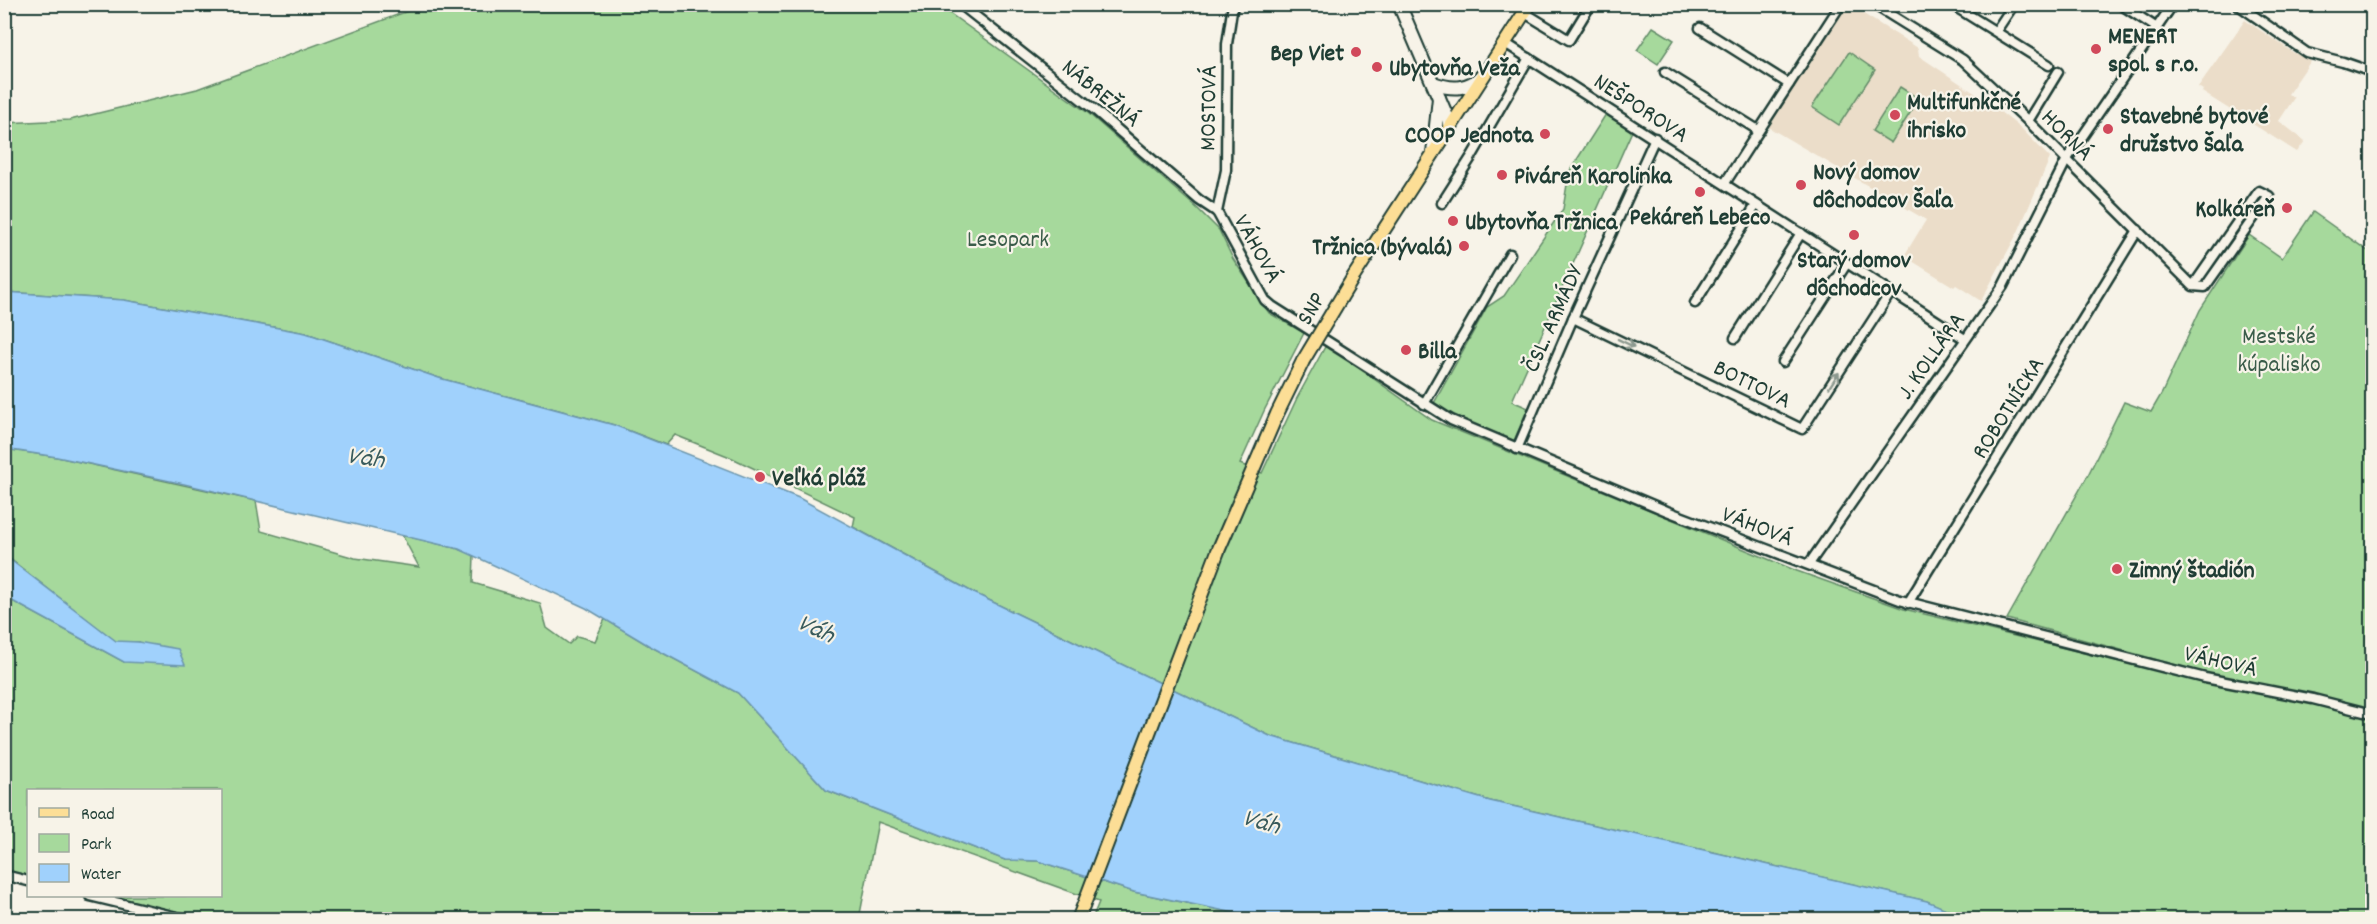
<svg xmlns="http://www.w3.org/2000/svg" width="2377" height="924" font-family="Dekko,sans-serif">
<rect width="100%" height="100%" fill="#f7f3e8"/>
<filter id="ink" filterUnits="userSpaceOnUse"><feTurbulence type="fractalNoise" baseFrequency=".0167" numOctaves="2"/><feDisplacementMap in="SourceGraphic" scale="12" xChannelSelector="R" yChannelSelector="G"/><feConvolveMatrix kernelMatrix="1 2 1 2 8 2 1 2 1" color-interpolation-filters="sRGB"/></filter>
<g filter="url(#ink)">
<!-- built -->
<g fill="#ebddc9">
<path d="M1843,10H1857L1918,48L1919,56L1985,100L2022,129L2050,158L2018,232L1981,301L1956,285L1954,287L1904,256L1926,220L1768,127Z"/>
<path d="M2245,20L2294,53L2312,59L2288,94L2294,98L2279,121L2305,141L2297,152L2202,92L2203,90L2198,87Z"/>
</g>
<!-- green -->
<g fill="#a6d99c" stroke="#628b68" stroke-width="1.5">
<path d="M424,5H938L1088,113L1198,209L1219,230L1233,259L1269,313L1304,333L1264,411L1240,464L1262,473L1297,398L1326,345L1432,420L1797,571L1904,609L2199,681L2372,716V919H1970L1926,901L1490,801L1270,736L974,593L853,527L855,517L730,457L675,435L666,445L614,425L439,378L306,333L124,300L5,292L4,123L70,120L197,89Z"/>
<path d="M1653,27L1674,40L1658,64L1637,50Z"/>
<path d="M1849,52L1875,70L1839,125L1812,107Z"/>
<path d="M1900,87L1919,99L1891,143L1872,131Z"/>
<path d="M1606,114L1632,131L1512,401L1528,408L1513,443L1433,405L1487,307L1504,296L1563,209L1569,172Z"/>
<path d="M2313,212L2372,254V709L2202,672L2007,619L2088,475L2124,402L2151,412L2162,393L2200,310L2249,235L2282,258Z"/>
<path d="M5,449L57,457L256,501L261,531L355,558L419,567L402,535L459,549L474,555L473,583L540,603L547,628L569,644L577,636L595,641L605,619L648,645L738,693L826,790L1005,860L1038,861L1134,892L1244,915L1249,919H1092L1099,902L878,822L859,919L186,920L90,896H220V790H28V881L5,875V597L124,662L138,642H116L5,555Z"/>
</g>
<!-- water -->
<g fill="#a0d1fc" stroke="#6c96ac" stroke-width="1.5">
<path d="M5,292L124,300L306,333L439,378L614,425L799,498L974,593L1270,736L1490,801L1927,901L1970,919H1249L1244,915L1134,892L1038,861L1005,860L826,790L738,693L648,645L586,608L459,549L184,484L57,457L5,449Z"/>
<path d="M4,555L116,641L138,642L178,649L185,665L124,662L5,597Z"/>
</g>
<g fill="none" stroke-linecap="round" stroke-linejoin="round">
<!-- street casing -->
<g stroke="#1f3d34" stroke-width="13">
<g id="street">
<path d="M960,4L1096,111L1199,200L1217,212L1265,300L1272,306L1451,420L1667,511L1900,600L2205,678L2313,699L2372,714"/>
<path d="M1873,4L1963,60L2028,121L2193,286L2205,287L2269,196L2259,191L2193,286"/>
<path d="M1951,4L2049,65"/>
<path d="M2120,4L2157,28"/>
<path d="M2237,4L2307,53L2343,62L2372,72"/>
<path d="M1525,13L1569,40L1591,4"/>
<path d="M1700,28L1789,84"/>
<path d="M1996,31L2014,4"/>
<path d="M1505,43L1965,339"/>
<path d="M1665,72L1758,130"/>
<path d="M2028,121L2058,72"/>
<path d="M1725,183L1841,4"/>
<path d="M1442,203L1472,156L1529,58"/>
<path d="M1217,212L1226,170L1227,44L1233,4"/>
<path d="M1695,303L1756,205"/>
<path d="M1573,318L1802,429L1891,292"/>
<path d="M1735,338L1801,233"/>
<path d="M1783,362L1847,263"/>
<path d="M1424,404L1510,254"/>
<path d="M1517,449L1573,318L1655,138"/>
<path d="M1809,564L2003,286L2067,159L2173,4"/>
<path d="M1908,603L2138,230"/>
<path d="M4,875L28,881"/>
<path d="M90,896L189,920"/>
</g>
</g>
<!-- secondary casing -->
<g stroke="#1f3d34" stroke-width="16">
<g id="secondary">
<path d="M1399,4L1451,126"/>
<path d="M1433,83C1452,90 1468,90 1483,75"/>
<path d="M1433,153L1439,98"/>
</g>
</g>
<!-- primary casing -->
<g stroke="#1f3d34" stroke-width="16">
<g id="primary">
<path d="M1354,276L1530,4"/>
<path d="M1078,920L1218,551L1277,414L1303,361"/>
</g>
</g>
<!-- street -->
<use href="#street" stroke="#f7f3e8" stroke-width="8"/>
<!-- secondary -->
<use href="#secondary" stroke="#f7f3e8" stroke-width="12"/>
<!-- primary -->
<use href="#primary" stroke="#fcde96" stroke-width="12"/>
<!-- primary-bridge casing -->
<g stroke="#1f3d34" stroke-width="16" stroke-linecap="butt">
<path id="primary-bridge" d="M1303,361L1354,276"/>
</g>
<!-- primary-bridge -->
<use href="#primary-bridge" stroke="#fcde96" stroke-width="12"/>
</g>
<!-- one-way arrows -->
<defs><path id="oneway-shaft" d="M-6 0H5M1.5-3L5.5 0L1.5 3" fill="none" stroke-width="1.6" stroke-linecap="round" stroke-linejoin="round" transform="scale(1.5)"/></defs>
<g stroke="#8b988e">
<use href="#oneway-shaft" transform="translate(1626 343) rotate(26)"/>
<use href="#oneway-shaft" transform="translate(1834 380) rotate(-57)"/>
</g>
</g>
<!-- markers -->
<g fill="#d1495b" stroke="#f7f3e8" stroke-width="2">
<circle cx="2096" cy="49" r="6"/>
<circle cx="1356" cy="52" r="6"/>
<circle cx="1377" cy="67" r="6"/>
<circle cx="1895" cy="115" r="6"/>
<circle cx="2108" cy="129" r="6"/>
<circle cx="1545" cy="134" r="6"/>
<circle cx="1502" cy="175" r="6"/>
<circle cx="1801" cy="185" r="6"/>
<circle cx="1700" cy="192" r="6"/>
<circle cx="2287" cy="208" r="6"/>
<circle cx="1453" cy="221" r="6"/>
<circle cx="1854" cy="235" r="6"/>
<circle cx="1464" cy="246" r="6"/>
<circle cx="1406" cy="350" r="6"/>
<circle cx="760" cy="477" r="6"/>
<circle cx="2117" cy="569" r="6"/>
</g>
<g text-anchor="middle" stroke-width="4.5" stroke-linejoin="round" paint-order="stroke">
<!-- poi labels -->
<g font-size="24" font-weight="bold" fill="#1f3d34" stroke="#f7f3e8" text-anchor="start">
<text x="2108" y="43">MENERT<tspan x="2108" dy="28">spol. s r.o.</tspan></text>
<text x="1344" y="60" text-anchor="end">Bep Viet</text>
<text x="1389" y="75">Ubytovňa Veža</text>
<text x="1907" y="109">Multifunkčné<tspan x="1907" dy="28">ihrisko</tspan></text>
<text x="2120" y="123">Stavebné bytové<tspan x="2120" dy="28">družstvo Šaľa</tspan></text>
<text x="1533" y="142" text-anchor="end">COOP Jednota</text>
<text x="1813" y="179">Nový domov<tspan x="1813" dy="28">dôchodcov Šaľa</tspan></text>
<text x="1514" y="183">Piváreň Karolinka</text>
<text x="2275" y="216" text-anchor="end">Kolkáreň</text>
<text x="1700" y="224" text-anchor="middle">Pekáreň Lebeco</text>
<text x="1465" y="229">Ubytovňa Tržnica</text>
<text x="1452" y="254" text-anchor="end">Tržnica (bývalá)</text>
<text x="1854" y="267" text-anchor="middle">Starý domov<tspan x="1854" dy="28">dôchodcov</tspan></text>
<text x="1418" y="358">Billa</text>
<text x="772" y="485">Veľká pláž</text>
<text x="2129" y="577">Zimný štadión</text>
</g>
<!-- street labels -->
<g font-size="24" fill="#1f3d34" stroke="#f7f3e8">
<text transform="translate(1102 92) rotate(39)" y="8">NÁBREŽNÁ</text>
<text transform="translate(1642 107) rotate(33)" y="8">NEŠPOROVA</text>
<text transform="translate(1207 108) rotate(-89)" y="8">MOSTOVÁ</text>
<text transform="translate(2068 134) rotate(45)" y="8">HORNÁ</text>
<text transform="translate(1259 248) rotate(61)" y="8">VÁHOVÁ</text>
<text transform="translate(1310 308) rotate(-59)" y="8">SNP</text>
<text transform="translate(1552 318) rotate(-66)" y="8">ČSL. ARMÁDY</text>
<text transform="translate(1930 355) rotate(-55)" y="8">J. KOLLÁRA</text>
<text transform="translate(1753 383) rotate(26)" y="8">BOTTOVA</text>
<text transform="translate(2007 407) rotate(-58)" y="8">ROBOTNÍCKA</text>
<text transform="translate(1758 525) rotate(21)" y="8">VÁHOVÁ</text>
<text transform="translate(2221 660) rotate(13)" y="8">VÁHOVÁ</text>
</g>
<!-- park labels -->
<g font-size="24" fill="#3a5c49" stroke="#f7f3e8">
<text x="1008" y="246">Lesopark</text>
<text x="2279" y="343">Mestské<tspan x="2279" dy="28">kúpalisko</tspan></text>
</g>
<!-- water labels -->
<g font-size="26" font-style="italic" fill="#395b5c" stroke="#f7f3e8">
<text transform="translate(366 456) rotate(8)" y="9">Váh</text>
<text transform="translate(817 627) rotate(25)" y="9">Váh</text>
<text transform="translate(1262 820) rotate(16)" y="9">Váh</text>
</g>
</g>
<!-- margin -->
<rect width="2377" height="924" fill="none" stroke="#f7f3e8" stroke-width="24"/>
<rect x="12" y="12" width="2353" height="900" fill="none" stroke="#1f3d34" stroke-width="2" filter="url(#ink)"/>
<!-- legend -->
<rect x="27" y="789" width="195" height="108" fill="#f7f3e8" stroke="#a1aaa0" stroke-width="1.5"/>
<rect x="39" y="808" width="30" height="9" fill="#fcde96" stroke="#a1aaa0" stroke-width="1.5"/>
<text x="81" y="819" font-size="18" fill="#1f3d34">Road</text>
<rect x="39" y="834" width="30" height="18" fill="#a6d99c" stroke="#a1aaa0" stroke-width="1.5"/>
<text x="81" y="849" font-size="18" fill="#1f3d34">Park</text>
<rect x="39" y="864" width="30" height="18" fill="#a0d1fc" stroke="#a1aaa0" stroke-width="1.5"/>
<text x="81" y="879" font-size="18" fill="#1f3d34">Water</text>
</svg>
